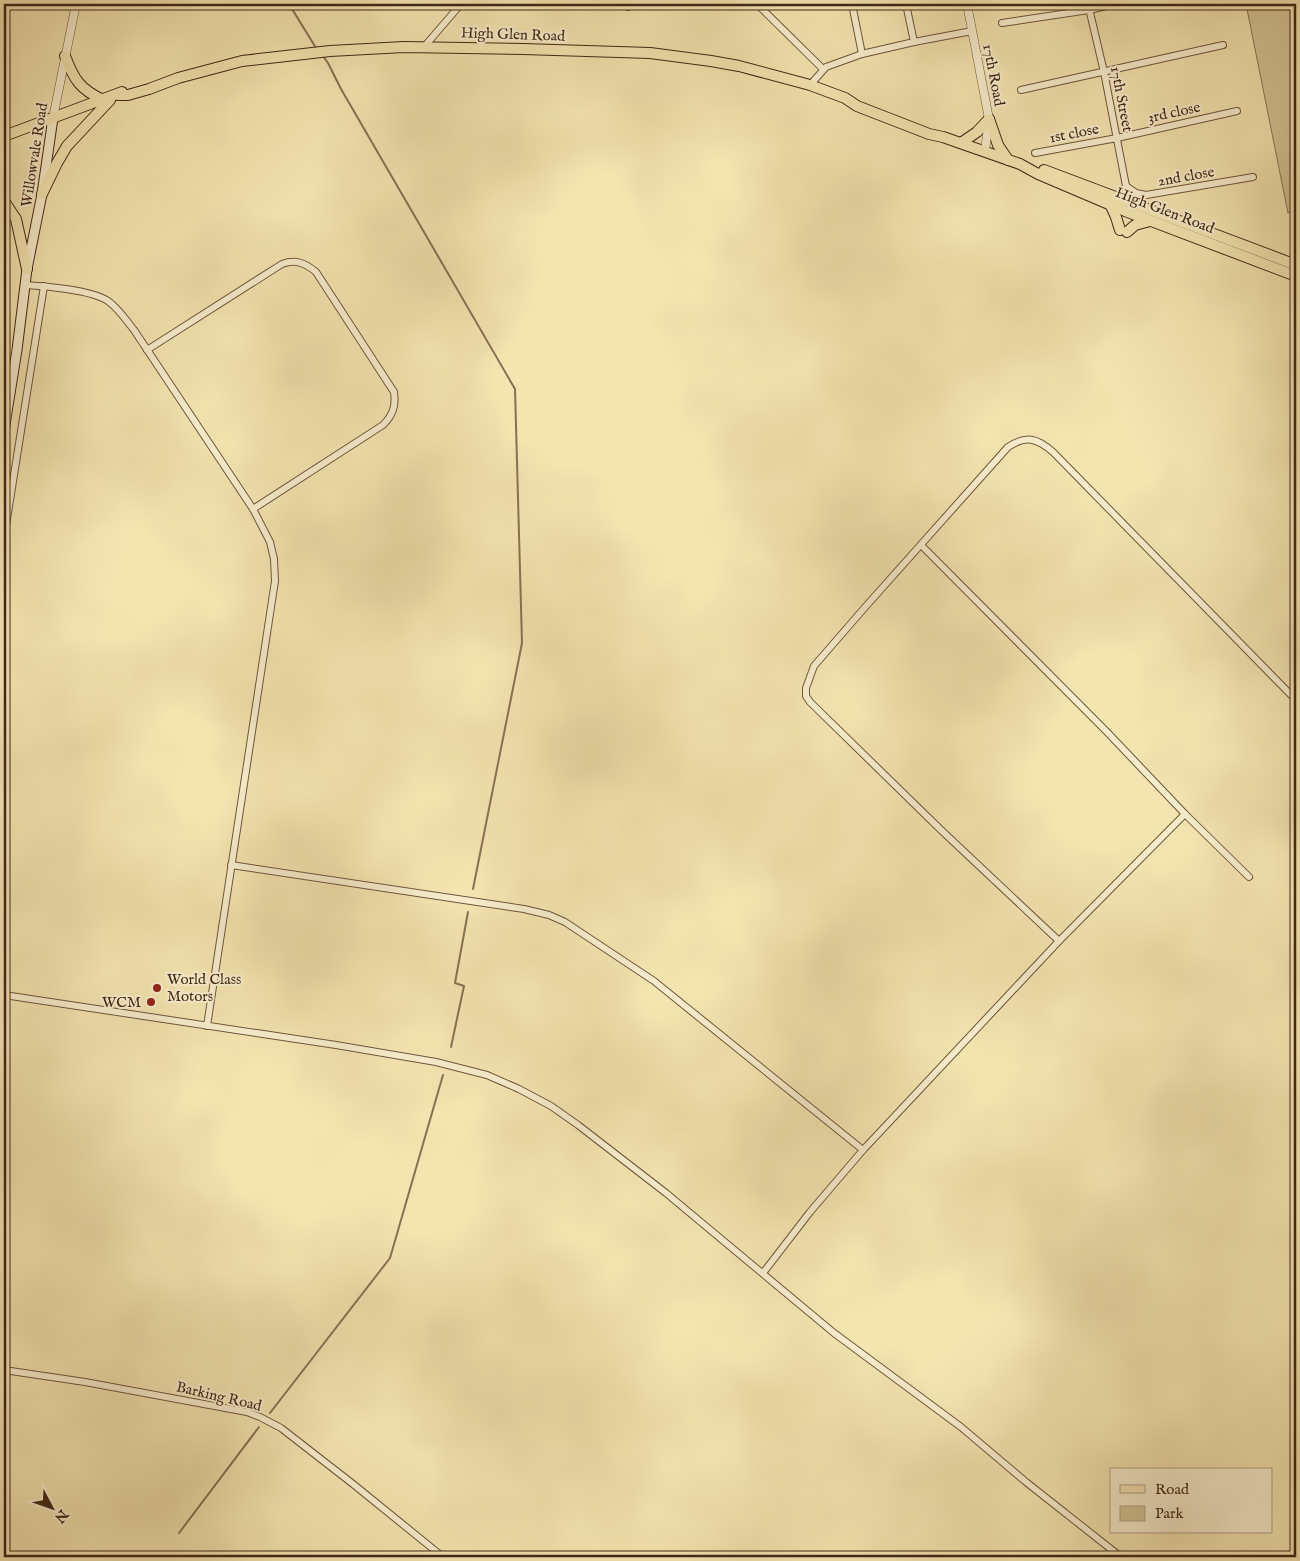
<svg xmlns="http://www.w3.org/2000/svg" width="1300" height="1561" font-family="'IM FELL English',serif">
<rect width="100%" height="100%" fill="#f3e4b0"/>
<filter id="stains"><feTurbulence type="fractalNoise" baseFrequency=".004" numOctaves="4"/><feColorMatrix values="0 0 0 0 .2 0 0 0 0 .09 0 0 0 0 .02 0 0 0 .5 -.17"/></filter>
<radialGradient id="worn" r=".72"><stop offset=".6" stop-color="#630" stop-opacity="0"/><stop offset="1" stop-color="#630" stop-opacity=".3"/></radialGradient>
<!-- green -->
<path fill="#d5c496" stroke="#8c7556" d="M1246,4H1296V209L1288,213Z"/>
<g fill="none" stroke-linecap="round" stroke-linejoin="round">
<!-- stream -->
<g stroke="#887153" stroke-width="2">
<path d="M289,4L316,48"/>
<path d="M323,56L328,63L341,89L515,389L522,643L473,889"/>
<path d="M451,1047L464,986L455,983L468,912"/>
<path d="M270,1413L390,1258L443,1075"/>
<path d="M179,1533L259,1427"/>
</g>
<!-- minor casing -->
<g stroke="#6e563c" stroke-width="8">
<g id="minor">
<path d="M757,4L823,69"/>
<path d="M852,4L862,54"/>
<path d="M906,4L914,42"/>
<path d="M1088,4L1104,72L1126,186L1120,199"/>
<path d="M628,7L631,4"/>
<path d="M1002,23L1089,10L1115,4"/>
<path d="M424,47L461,4"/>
<path d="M810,85L826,67L862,54L914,42L972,31"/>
<path d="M1021,90L1223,45"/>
<path d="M1035,153L1117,138L1237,111"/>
<path d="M1126,186L1136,193L1146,195L1253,177"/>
<path d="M25,285C45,286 92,290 108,301C119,309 126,320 134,330L253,509L270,542L274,559L275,581L207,1026"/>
<path d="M147,350L282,264C296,259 305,263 316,272L394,392C396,406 393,415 383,425L253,509"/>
<path d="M4,538L44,286"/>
<path d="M921,545L1108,733L1185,814L1249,877"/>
<path d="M231,865L524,909L549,915L565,922L654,981L863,1150"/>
<path d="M1059,941L941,830L810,702L806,696V688L814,666L867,605L1008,447C1026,435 1037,438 1053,452L1296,700"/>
<path d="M4,995L336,1045L436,1062L487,1075L519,1089L551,1106L578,1125L666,1193L834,1333L961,1427L1026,1482L1121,1557"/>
<path d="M763,1273L810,1212L863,1150L1059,941L1185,814"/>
<path d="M4,1370L85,1382L247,1412L260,1417L281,1428L353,1484L443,1557"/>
</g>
</g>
<!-- tertiary casing -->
<g stroke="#6e563c" stroke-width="9">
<g id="tertiary">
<path d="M967,4L989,119L985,151"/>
<path d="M53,118L76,4"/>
</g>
</g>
<!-- secondary casing -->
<g stroke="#422616" stroke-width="11">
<path id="secondary" d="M4,431L17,350L27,269L42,194L53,118"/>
</g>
<!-- primary casing -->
<g stroke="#422616" stroke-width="12">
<g id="primary">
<path d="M65,56C74,80 80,89 103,100"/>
<path d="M118,95H128L149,89L178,78L242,61L330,51L404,47L523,49L650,53L711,61L739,66L810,85L845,98L857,106L929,134L943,137L1020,164L1038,174L1125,211L1296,276"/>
<path d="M989,119L998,145L1008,160"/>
<path d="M4,136L122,92"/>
<path d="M961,143L977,132L989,119"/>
<path d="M1044,170L1296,265"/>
<path d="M42,194L57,163L67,146L110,100"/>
<path d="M4,201L16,219L27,269"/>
<path d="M1110,204L1116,217L1120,230"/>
<path d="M1127,232L1135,225L1150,221"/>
</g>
</g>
<!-- minor -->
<use href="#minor" stroke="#f7edcc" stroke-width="6"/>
<!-- tertiary -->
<use href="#tertiary" stroke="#f7edcc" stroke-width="8"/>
<!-- secondary -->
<use href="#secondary" stroke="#f7edcc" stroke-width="9"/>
<!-- primary -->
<use href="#primary" stroke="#f3e4b0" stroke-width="10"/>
</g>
<!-- markers -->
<g fill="#8f2418" stroke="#f7edcc" stroke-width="2">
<circle cx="157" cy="988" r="5"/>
<circle cx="151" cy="1002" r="5"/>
</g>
<g text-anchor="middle" stroke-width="4" stroke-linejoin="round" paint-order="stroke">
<!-- street labels -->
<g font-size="15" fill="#422616" stroke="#f7edcc">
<text transform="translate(513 34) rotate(2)" y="5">High Glen Road</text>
<text transform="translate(994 75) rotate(79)" y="5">17th Road</text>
<text transform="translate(1122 99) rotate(79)" y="5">17th Street</text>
<text transform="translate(1174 112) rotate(-12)" y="5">3rd close</text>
<text transform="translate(1074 133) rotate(-11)" y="5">1st close</text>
<text transform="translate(34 155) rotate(-81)" y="5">Willowvale Road</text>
<text transform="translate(1186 176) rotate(-10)" y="5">2nd close</text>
<text transform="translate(1165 210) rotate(21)" y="5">High Glen Road</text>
<text transform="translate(219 1396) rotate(13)" y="5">Barking Road</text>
</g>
<!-- poi labels -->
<g font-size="15" fill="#422616" stroke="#f7edcc" text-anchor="start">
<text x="167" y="984">World Class<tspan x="167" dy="17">Motors</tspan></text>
<text x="141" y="1007" text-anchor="end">WCM</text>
</g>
</g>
<!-- margin -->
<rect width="1300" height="1561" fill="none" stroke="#f3e4b0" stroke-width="20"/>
<rect x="5" y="5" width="1290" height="1551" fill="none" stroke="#422616" stroke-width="2.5"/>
<rect x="10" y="10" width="1280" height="1541" fill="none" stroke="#422616"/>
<!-- legend -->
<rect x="1110" y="1468" width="162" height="65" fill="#f7edcc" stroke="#af9d83"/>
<rect x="1120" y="1485" width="25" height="8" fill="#f3e4b0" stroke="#af9d83"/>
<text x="1155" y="1494" font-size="15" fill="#422616">Road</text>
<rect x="1120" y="1506" width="25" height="15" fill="#d5c496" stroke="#af9d83"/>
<text x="1155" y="1518" font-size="15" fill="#422616">Park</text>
<!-- north arrow -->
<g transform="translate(52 1508) rotate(131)" stroke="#f7edcc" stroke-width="4" paint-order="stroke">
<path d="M0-4L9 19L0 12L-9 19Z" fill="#422616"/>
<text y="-8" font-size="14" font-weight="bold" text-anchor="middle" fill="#422616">N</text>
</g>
<rect width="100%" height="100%" filter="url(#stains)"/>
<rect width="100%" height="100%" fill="url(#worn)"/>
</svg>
